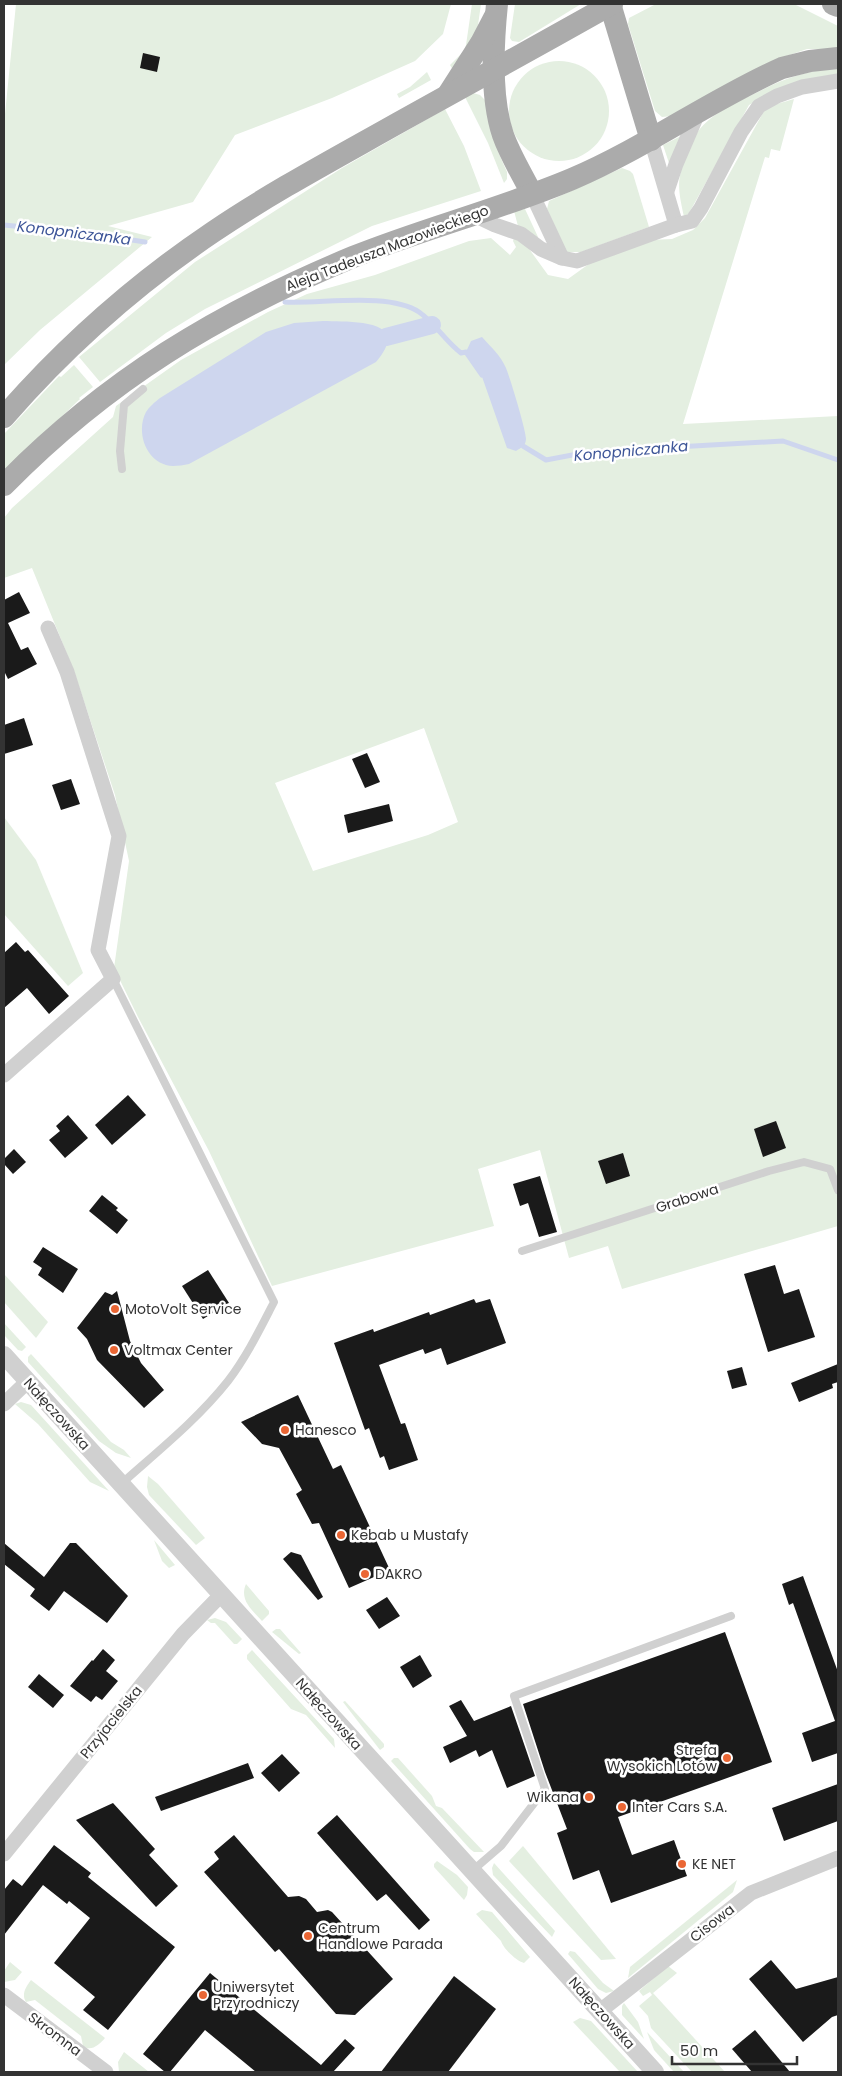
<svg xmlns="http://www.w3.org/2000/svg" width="842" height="2076" font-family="Poppins,sans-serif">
<rect width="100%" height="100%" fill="#fff"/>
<!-- green -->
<g fill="#e4efe1" fill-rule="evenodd">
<path d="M16,4H451L443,34L415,61L332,98L235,135L193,202L108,226L152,237L40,330L4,365V124Z"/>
<path d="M472,4H481L478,25L469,51L453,70L450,65L464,51L466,45Z"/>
<path d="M515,4H581L519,42L512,41L510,38Z"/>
<path d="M656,4H794L838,26V49H807L778,59L672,116L662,117L655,111L628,24L629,18Z"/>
<circle cx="559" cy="111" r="50"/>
<path d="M838,69V76L766,95L749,105L689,213L684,217C678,189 676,180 687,154C690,148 692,141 695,136C708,114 736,103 758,92C783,79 810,69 838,69Z"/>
<path d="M427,72L431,80L399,98L397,94L410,87Z"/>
<path d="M473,93L480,95L485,100L499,154L507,172V179L504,183L488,143L465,97Z"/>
<path d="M794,99L780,151L771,149L769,158L765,157L683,424L838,416V1226L622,1289L608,1246L569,1258L540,1150L478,1169L494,1226L272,1286L209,1151L138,1017L114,968L129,861L115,795L74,671L32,568L4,578V518L12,508L113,417L116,406L181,360L268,312L307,294L375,275L469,241L491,238L510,255L516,247L513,241L514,238L527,246L548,275L568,279L593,261L650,240L672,239L693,230L705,218L764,111C774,103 782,103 794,99ZM424,728L458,822L428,835L313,871L275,783Z"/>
<path d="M445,109L464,146L481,191L372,226L205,309L166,333L100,382L79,357L195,262L342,168Z"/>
<path d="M681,136L669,163L663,145Z"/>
<path d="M622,168L630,171L633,174L649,227L581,252H566L547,209L549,201Z"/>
<path d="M525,209L538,237V238L518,226L514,211Z"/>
<path d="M74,365L93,387L79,398L80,399L4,472V434L59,376L61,377Z"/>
<path d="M4,817L36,860L83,973L68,986L4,914Z"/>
<path d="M4,1274L48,1322L36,1338L4,1302Z"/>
<path d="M4,1323L26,1347L22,1351L18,1350L4,1335Z"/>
<path d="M31,1354L111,1442L124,1450L131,1458L116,1453L99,1441L28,1362V1357Z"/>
<path d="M21,1402L31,1405L109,1491L90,1482L38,1424L15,1404Z"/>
<path d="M148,1476L158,1484L205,1538L196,1545L149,1495L147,1487Z"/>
<path d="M154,1540L175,1565L169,1568L162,1561Z"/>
<path d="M246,1584L269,1611V1614L262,1621C252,1610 239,1600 246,1584Z"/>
<path d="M215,1618L226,1622L242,1639L237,1644H234L215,1623H211L207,1620Z"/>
<path d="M276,1629H280L301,1653L299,1654L272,1632Z"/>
<path d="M252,1650L334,1739L335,1748L306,1715L291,1709L247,1659V1655Z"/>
<path d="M345,1701L384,1744V1747L380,1750L343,1702Z"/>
<path d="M394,1758H398L432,1796L436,1806L442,1808L484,1852H474L470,1849L391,1761Z"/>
<path d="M523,1846L616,1959L601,1960L509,1861Z"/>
<path d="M437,1861L457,1875L468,1887L467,1895L464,1900L434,1867V1864Z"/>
<path d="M494,1863L555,1931L552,1937L493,1875L492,1868Z"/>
<path d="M737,1880L733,1892L628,1978L630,1967Z"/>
<path d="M482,1910L492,1912L530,1957L524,1963C516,1961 503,1948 501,1941L476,1914Z"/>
<path d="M570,1951L575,1952L603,1983L614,1991L606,1993L598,1989L568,1954Z"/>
<path d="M10,1962L22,1972L15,1980L4,1982V1971Z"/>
<path d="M668,1966L677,1973L653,1993L725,2072H692L651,2028L648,2016L639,2006L652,1995L650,1992L643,1996L639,1991Z"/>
<path d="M31,1980L105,2038C99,2045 91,2052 83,2046L81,2036L35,2000L26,2002C21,1994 26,1987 31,1980Z"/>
<path d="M624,2003L638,2022L644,2039L622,2015V2006Z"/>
<path d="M580,2018L591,2021L638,2072H620L573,2022Z"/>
<path d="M647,2032L684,2072H674L654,2050Z"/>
<path d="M124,2052L149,2072H119L118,2062Z"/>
</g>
<!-- water -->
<g fill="#ced6ee">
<path d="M323,321C349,322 414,318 376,362L189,464C184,465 178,466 173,466C147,465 135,433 146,412C149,407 155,402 160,398L266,332L294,323Z"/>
<path d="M482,337C491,347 501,356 506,368C510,378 526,430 526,439C526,445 521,448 516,451L507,448L480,371L466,352L471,341Z"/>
</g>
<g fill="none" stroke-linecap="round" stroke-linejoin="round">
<!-- stream -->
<g stroke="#ced6ee" stroke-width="5">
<path d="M4,225L93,234L145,242"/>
<path d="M285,302C322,304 389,292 419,312C435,323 445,341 461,353L466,352L482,375"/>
<path d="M520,440L523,446L546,460L588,452L783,441L838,460"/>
</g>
<!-- canal -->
<path stroke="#ced6ee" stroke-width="18" d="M386,337L432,325"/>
</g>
<!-- building -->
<g fill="#1a1a1a">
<path d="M143,53L160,57L157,72L140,68Z"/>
<path d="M19,592L30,613L8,623L21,650L28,647L37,664L8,679L4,671V600Z"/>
<path d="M24,718L33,745L4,754V725Z"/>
<path d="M367,753L380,782L365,788L352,759Z"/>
<path d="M71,779L80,804L61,810L52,785Z"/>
<path d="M389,804L393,821L348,833L344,815Z"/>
<path d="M16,942L25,952L28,950L69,996L49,1014L27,988L4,1008V953Z"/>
<path d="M128,1095L146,1115L112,1145L95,1125Z"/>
<path d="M68,1115L88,1138L65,1158L49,1140L60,1131L56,1126Z"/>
<path d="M776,1121L786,1148L763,1157L754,1129Z"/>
<path d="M14,1149L26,1162L13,1174L4,1164V1159Z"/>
<path d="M623,1153L630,1176L606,1184L598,1161Z"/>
<path d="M540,1176L557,1232L539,1237L528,1203L520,1206L513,1184Z"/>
<path d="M102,1195L118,1208L116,1210L128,1220L117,1234L89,1211Z"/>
<path d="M43,1247L78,1269L63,1293L38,1275L42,1268L33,1262Z"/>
<path d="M775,1265L784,1294L799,1289L815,1337L768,1352L744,1274Z"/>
<path d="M208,1270L229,1303L203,1319L182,1286Z"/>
<path d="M117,1291L130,1341L141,1363L164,1390L144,1408L97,1360L87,1339L77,1328L105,1292L112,1295Z"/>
<path d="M474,1299L476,1303L490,1299L506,1343L447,1365L441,1348L425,1354L423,1349L379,1365L401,1424L405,1423L418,1460L389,1470L384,1456L380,1458L369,1428L365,1430L334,1343L373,1329L374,1332L429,1312L430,1315Z"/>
<path d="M838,1364V1382L832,1384L833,1388L799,1402L791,1383Z"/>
<path d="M742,1367L747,1385L732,1389L727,1371Z"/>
<path d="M298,1395L333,1469L341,1465L390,1570L349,1588L319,1523L312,1524L296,1494L302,1490L279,1448L262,1444L241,1422Z"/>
<path d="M4,1543L44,1577L70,1543H76L128,1596L107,1623L64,1591L49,1611L30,1596L35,1589L4,1564Z"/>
<path d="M291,1552L301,1555L323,1597L318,1600L283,1559Z"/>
<path d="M803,1576L838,1672V1753L812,1762L802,1733L835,1721L793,1603L789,1605L782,1584Z"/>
<path d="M387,1597L400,1616L379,1629L366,1610Z"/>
<path d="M725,1632L772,1762L618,1817L632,1855L674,1840L687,1876L611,1903L599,1870L573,1880L557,1833L567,1829L545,1772L523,1704Z"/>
<path d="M103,1649L115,1660L106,1671L118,1681L102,1700L96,1696L91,1702L70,1686L92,1660L93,1661Z"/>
<path d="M420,1655L432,1676L413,1688L400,1667Z"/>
<path d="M39,1674L64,1695L53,1708L28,1687Z"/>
<path d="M461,1700L474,1721L511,1706L535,1776L507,1788L492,1750L479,1757L476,1750L450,1763L443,1747L467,1736L449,1706Z"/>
<path d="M282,1754L300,1773L279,1792L261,1773Z"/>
<path d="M248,1763L254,1778L161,1811L155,1797Z"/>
<path d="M838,1784V1821L784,1841L772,1808Z"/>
<path d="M113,1803L155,1849L149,1855L178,1886L156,1907L76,1820Z"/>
<path d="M337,1815L430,1920L419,1930L386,1894L377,1901L317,1833Z"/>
<path d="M234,1835L288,1897L299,1896L306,1899L317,1912L328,1910L332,1912L393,1979L355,2015L336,2014L279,1949L275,1952L204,1872L219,1859L214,1852Z"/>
<path d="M54,1845L91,1873L88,1877L175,1947L108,2030L83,2010L95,1997L54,1963L90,1918L69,1901L67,1904L43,1885L4,1935V1890L13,1879L22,1886Z"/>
<path d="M771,1960L796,1989L838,1977V2015L832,2017L803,2042L749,1979Z"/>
<path d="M210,1973L321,2065L345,2039L355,2048L333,2072H256L205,2030L170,2072H165L143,2054Z"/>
<path d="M454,1976L496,2009L448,2072H381Z"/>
<path d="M755,2030L790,2072H752L732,2049Z"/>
</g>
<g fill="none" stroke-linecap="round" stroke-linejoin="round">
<!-- service -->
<g stroke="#d0d0d0" stroke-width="8">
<path d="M122,469L120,451L124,405L143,389"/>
<path d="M113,979L274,1302C260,1329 247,1356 228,1381C197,1420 158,1451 121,1484"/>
<path d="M522,1251L769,1171L804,1162L830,1169L838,1190"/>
<path d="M472,1871L501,1846L545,1789L514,1696L731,1616"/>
</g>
<!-- minor -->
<g stroke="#d0d0d0" stroke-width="15">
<path d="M667,191L676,164L698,113"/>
<path d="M532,194L562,258"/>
<path d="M472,214L495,225L521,234L541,249L562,258L577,261L676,225L651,140"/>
<path d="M676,225L692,221L701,208L741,132L759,106L777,96L802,87L838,81"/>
<path d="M4,1075L113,979L98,950L119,836L67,672L48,628"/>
<path d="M4,1404L28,1381"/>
<path d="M4,1854L183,1634L221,1595"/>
<path d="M4,1995L106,2072"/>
<path d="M600,2011L751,1893L838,1858"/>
</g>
<!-- tertiary -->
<path stroke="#d0d0d0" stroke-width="18" d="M4,1355L655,2072"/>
<!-- primary -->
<g stroke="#ababab" stroke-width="22">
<path d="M497,4C493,43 490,97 503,135C510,155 522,174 532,194"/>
<path d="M610,4L651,140"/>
<path d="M833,4L838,6"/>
<path d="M449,93L481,43L494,18"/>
<path d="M4,417C64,348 136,284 213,232C272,192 336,158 398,123C470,83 541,44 612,4"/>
<path d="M4,485C107,380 218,313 353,257C425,228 501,209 572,179C645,148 710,100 782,68L810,61L838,58"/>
</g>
</g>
<!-- markers -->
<g fill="#ea6634" stroke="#fff" stroke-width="2">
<circle cx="115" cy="1309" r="5"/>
<circle cx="114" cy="1350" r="5"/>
<circle cx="285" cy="1430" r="5"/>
<circle cx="341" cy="1535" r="5"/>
<circle cx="365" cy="1574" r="5"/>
<circle cx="727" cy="1758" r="5"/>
<circle cx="589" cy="1797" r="5"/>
<circle cx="622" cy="1807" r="5"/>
<circle cx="682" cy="1864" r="5"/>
<circle cx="308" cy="1936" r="5"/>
<circle cx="203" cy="1995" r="5"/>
</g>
<g text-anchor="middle" stroke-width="5" stroke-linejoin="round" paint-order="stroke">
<!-- street labels -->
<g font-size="14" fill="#333" stroke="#fff">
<text transform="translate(387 248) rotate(-21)" y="5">Aleja Tadeusza Mazowieckiego</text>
<text transform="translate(687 1198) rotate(-18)" y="5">Grabowa</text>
<text transform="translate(57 1414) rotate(48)" y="5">Nałęczowska</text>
<text transform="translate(329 1714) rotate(48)" y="5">Nałęczowska</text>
<text transform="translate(111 1722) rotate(-51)" y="5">Przyjacielska</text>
<text transform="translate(712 1923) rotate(-38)" y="5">Cisowa</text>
<text transform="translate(602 2013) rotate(48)" y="5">Nałęczowska</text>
<text transform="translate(55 2034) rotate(37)" y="5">Skromna</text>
</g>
<!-- poi labels -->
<g font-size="14" fill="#333" stroke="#fff" text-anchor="start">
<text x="125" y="1314">MotoVolt Service</text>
<text x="124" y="1355">Voltmax Center</text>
<text x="295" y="1435">Hanesco</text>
<text x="351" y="1540">Kebab u Mustafy</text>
<text x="375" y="1579">DAKRO</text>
<text x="717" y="1755" text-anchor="end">Strefa<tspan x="717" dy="16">Wysokich Lotów</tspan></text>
<text x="579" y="1802" text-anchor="end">Wikana</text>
<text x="632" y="1812">Inter Cars S.A.</text>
<text x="692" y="1869">KE NET</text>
<text x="318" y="1933">Centrum<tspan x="318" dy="16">Handlowe Parada</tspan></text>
<text x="213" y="1992">Uniwersytet<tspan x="213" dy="16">Przyrodniczy</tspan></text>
</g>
<!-- water labels -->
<g font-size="15" font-style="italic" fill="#3d5598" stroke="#fff">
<text transform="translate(74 233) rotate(7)" y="5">Konopniczanka</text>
<text transform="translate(631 451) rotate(-5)" y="5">Konopniczanka</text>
</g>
</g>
<!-- border -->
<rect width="842" height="2076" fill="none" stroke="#333333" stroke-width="10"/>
<!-- scale -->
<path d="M672 2056v8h125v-8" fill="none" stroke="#333333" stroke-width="2.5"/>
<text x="680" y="2056" font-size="15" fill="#333333" stroke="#ffffff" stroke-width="4" paint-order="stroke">50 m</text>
</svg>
